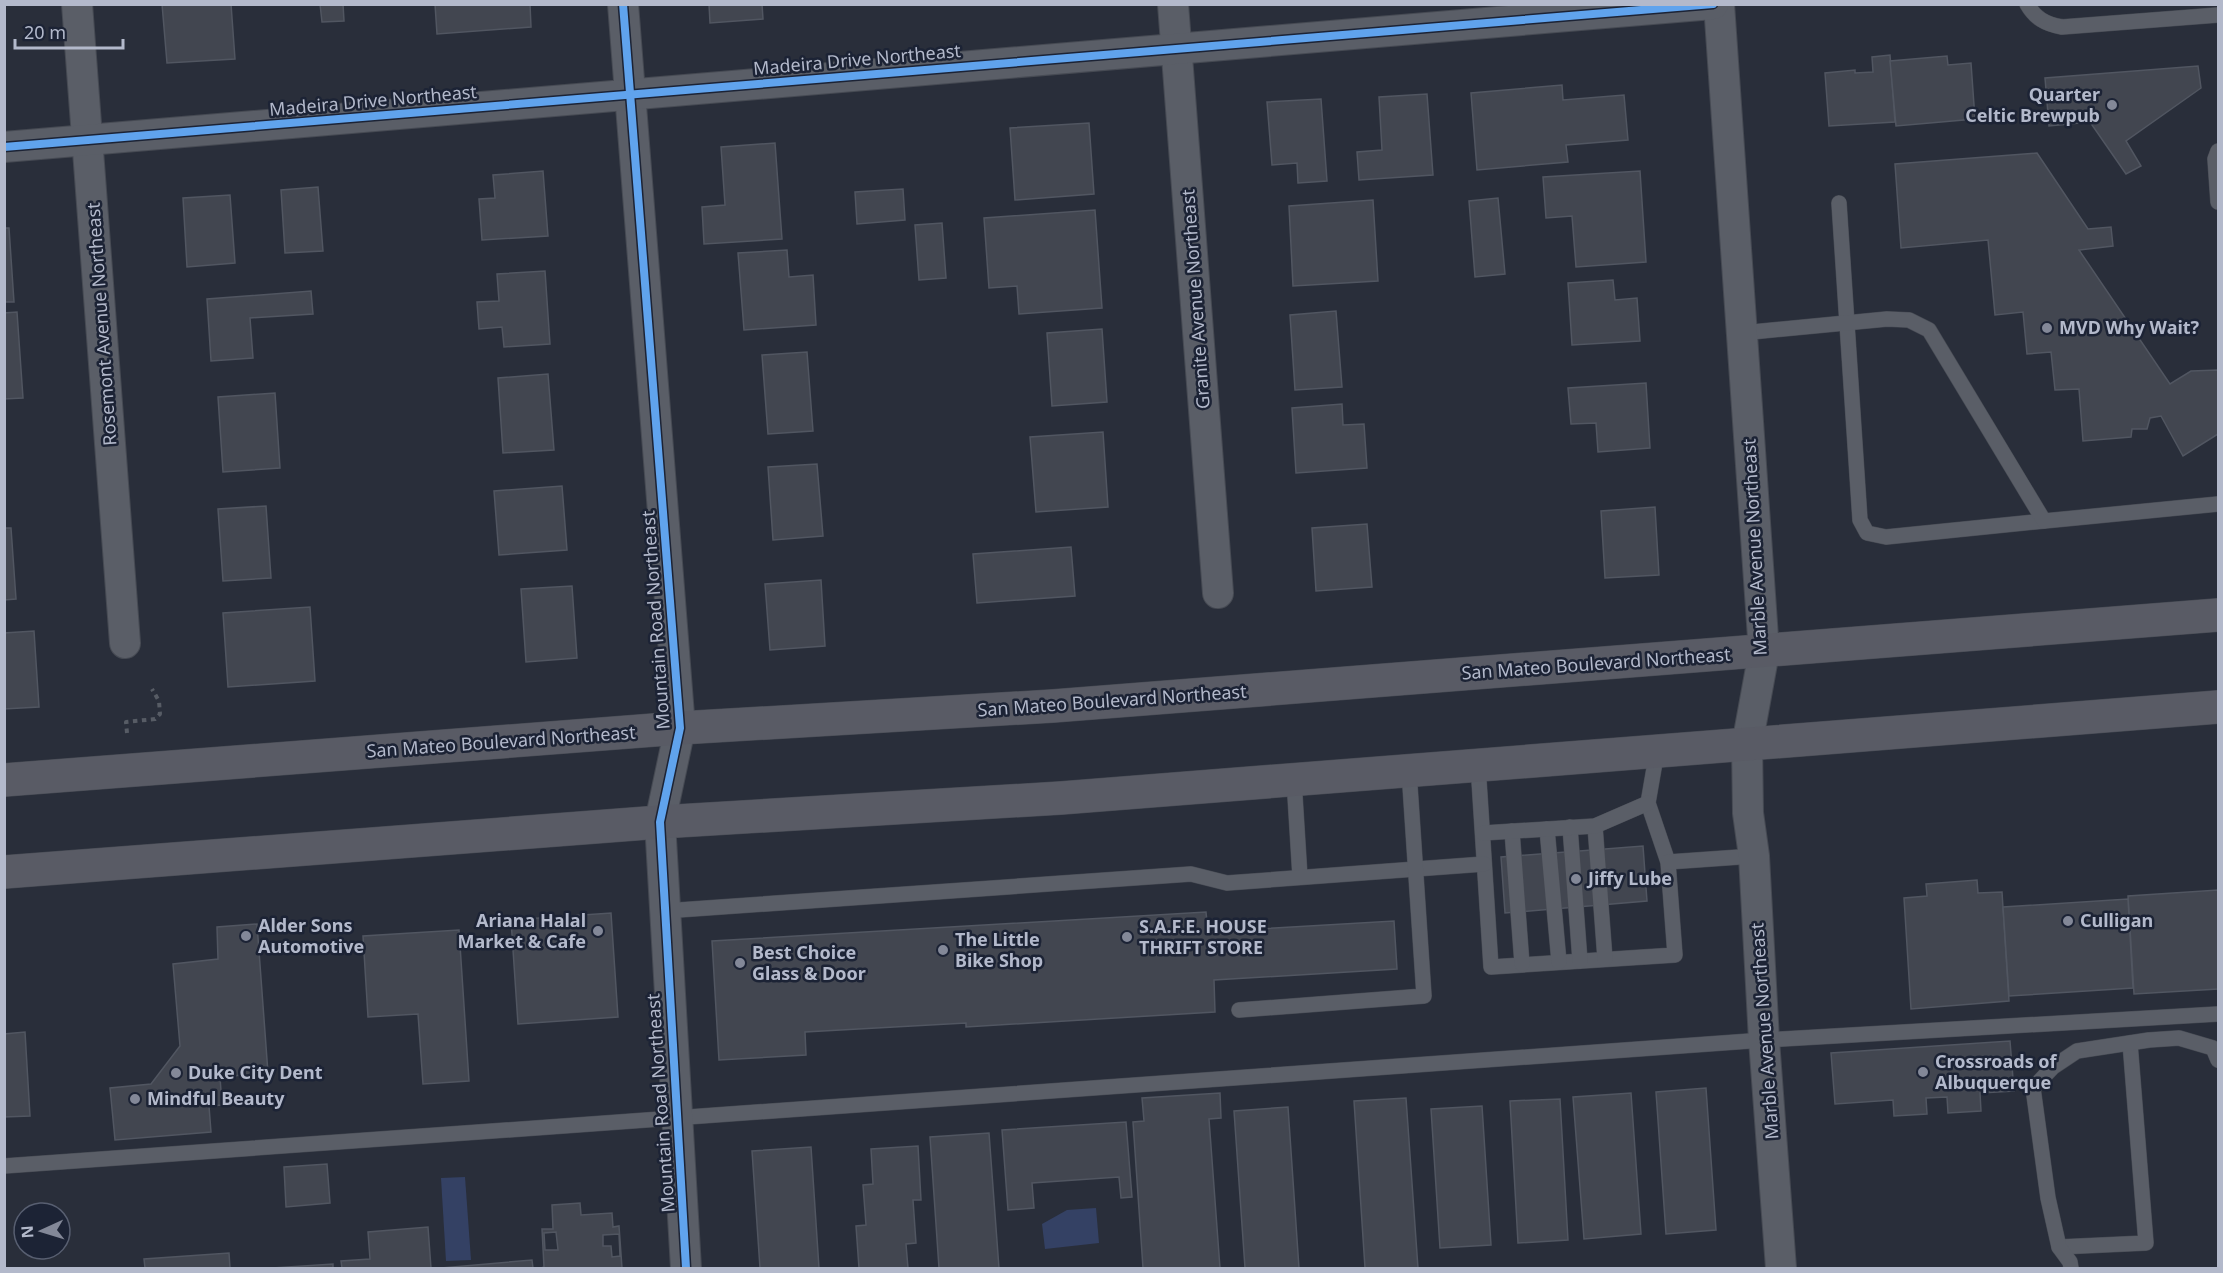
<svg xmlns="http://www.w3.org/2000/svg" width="2223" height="1273" font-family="'Noto Sans',sans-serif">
<rect width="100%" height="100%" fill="#292e3a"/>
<!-- water -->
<g fill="#344164">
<path d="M465,1177L471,1260L446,1261L441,1178Z"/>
<path d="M1096,1208L1099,1243L1045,1249L1042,1224L1067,1210Z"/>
</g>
<!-- building -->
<g fill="#424650" stroke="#515661" stroke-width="1.5" fill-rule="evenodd">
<path d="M162,4H231L235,59L167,63Z"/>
<path d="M320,4H343L344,21L322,22Z"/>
<path d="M435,4H530L531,27L437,34Z"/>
<path d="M709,4H762L763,19L710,23Z"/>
<path d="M1890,55L1895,122L1829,126L1825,73L1855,70V73L1873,72L1872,57Z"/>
<path d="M1947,56L1948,65L1971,63L1975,119L1896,126L1890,61Z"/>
<path d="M2198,66L2201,88L2126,141L2141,166L2126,174L2090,122L2049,126L2045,78Z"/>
<path d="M1562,85L1563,100L1624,95L1628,140L1566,145L1568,162L1477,170L1471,93Z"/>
<path d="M1427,94L1433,175L1359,180L1357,152L1382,150L1379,97Z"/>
<path d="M1321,99L1327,181L1298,183L1297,163L1272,165L1267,102Z"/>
<path d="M1089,123L1094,194L1015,200L1010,128Z"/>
<path d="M775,143L782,239L704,244L702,207L725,205L721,147Z"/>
<path d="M2037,153L2088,229L2111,227L2113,246L2079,250L2170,384L2191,371L2218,370V434L2183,456L2161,416L2150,418L2147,429H2132L2131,437L2083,441L2079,389L2055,390L2051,352L2027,354L2023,312L1995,315L1988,240L1901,248L1895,164Z"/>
<path d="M543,171L548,236L482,240L479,199L495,198L493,175Z"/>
<path d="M1640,171L1646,262L1576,267L1572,216L1546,218L1543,177Z"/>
<path d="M318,187L323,251L285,253L281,190Z"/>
<path d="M903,189L905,220L857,224L855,192Z"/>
<path d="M230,195L235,263L187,267L183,198Z"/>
<path d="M1498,198L1505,274L1475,277L1469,201Z"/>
<path d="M1373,200L1378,281L1293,286L1289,206Z"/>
<path d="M1095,210L1102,308L1019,314L1017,286L989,288L984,218Z"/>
<path d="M942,223L946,278L919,280L915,225Z"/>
<path d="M4,228H9L14,302H4Z"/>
<path d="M787,250L789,277L813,275L816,325L744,330L738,253Z"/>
<path d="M545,271L550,344L504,347L502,327L479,329L477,302L499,301L497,274Z"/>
<path d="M1613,280L1615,300L1637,298L1640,341L1572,345L1568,283Z"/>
<path d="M311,291L313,314L250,318L253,358L211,361L207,299Z"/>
<path d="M1336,311L1342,387L1295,390L1290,315Z"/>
<path d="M17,312L23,398L4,399V313Z"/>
<path d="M1102,329L1107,402L1052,406L1047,333Z"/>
<path d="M807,352L813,431L768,434L762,355Z"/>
<path d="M548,374L554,450L503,453L498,378Z"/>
<path d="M1646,383L1650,448L1598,452L1596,423L1571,424L1568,388Z"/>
<path d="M275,393L280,468L223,472L218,397Z"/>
<path d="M1342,404L1343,425L1364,424L1367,468L1296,473L1292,408Z"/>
<path d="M1103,432L1108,507L1036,512L1030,437Z"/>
<path d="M817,464L823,536L773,540L768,467Z"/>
<path d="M562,486L567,550L499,555L494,491Z"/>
<path d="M266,506L271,578L223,581L218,509Z"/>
<path d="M1655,507L1659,575L1605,578L1601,511Z"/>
<path d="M1367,524L1372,587L1316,591L1312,528Z"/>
<path d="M4,528H11L16,599L4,600Z"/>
<path d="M1071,547L1075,596L977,603L973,554Z"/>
<path d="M821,580L825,646L770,650L765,584Z"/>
<path d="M572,586L577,658L526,662L521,589Z"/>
<path d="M310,607L315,681L228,687L223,613Z"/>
<path d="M34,631L39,707L4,709V633Z"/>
<path d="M1643,846L1647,901L1505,913L1501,857Z"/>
<path d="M1977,880L1978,893L2002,892L2009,1001L1911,1009L1904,898L1927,896L1926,884Z"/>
<path d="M2218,890V989L2134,994L2128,896Z"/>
<path d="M2128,899L2133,988L2009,996L2003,907Z"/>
<path d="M1206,912L1208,932L1394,921L1397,969L1214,980L1215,1012L966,1027V1023L805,1032L806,1055L719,1060L712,941Z"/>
<path d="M611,913L618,1017L518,1024L511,920Z"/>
<path d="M257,924L268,1073L220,1077L222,1105L209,1106L211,1132L115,1140L110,1088L151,1084L180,1046L173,964L218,959L217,927Z"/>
<path d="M459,930L469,1081L423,1084L418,1014L368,1017L363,936Z"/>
<path d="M25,1032L30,1116L4,1117V1034Z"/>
<path d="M2010,1041L2014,1091L1980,1093L1981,1111L1948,1113L1947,1097L1926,1098L1927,1114L1894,1116L1893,1100L1835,1104L1831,1053Z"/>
<path d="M1706,1088L1716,1230L1666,1234L1656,1092Z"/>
<path d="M1220,1093L1221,1118L1209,1119L1220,1268H1143L1133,1122L1144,1121L1142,1098Z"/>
<path d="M1631,1093L1641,1234L1584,1239L1573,1097Z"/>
<path d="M1406,1098L1418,1268H1365L1354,1101Z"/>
<path d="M1560,1099L1568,1240L1518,1243L1510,1101Z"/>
<path d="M1482,1106L1491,1245L1440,1248L1431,1109Z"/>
<path d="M1288,1107L1299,1268H1245L1234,1111Z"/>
<path d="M1126,1122L1132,1197L1121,1198L1119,1177L1032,1183L1034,1208L1008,1210L1002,1130Z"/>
<path d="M989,1133L999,1268H939L930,1137Z"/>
<path d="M918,1146L921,1200H913L916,1243L906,1244L908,1268H859L856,1226L866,1225L863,1185L873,1184L871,1149Z"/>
<path d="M811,1147L819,1268H760L752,1151Z"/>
<path d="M327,1164L330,1203L286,1207L284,1167Z"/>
<path d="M580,1203L581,1215L612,1213L613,1227L619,1226L622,1268H541L544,1267L542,1229H553L552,1205ZM556,1232L558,1250H545L544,1233ZM619,1234L620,1256L612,1257L611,1246H603V1235Z"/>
<path d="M428,1227L431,1268H342L341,1261L370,1259L368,1232Z"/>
<path d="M229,1253L230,1268H145L144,1259Z"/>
<path d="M532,1260L533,1268H441Z"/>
<path d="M333,1264V1268H272Z"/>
</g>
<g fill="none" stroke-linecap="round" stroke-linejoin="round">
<!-- service casing -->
<g stroke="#464a53" stroke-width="16">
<g id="service">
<path d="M2027,4C2035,18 2045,24 2062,27L2218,15"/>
<path d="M2218,151L2215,159L2218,202"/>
<path d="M1839,203L1860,520L1867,533L1886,537L2044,521"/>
<path d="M1742,333L1887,319L1909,320L1929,330L2044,521L2218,504"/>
<path d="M1478,765L1491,967L1675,955L1668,862L1648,803L1657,751"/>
<path d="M1294,780L1300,877"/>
<path d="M1595,826L1605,959"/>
<path d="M1570,827L1580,961"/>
<path d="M1547,829L1559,962"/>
<path d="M1512,831L1522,964"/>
<path d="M1483,833L1595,826L1648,803"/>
<path d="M1668,862L1754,856"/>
<path d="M664,911L1191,874L1227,883L1484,864"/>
<path d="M1239,1010L1424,996L1409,771"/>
<path d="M4,1166L1764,1040L2218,1014"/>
<path d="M2059,1247L2146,1243L2130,1043"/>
<path d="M2071,1268L2070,1262L2059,1247L2048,1198L2033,1088L2053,1067L2077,1051L2149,1040L2179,1038L2213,1048L2218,1060"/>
</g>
</g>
<!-- minor casing -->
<g stroke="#464a53" stroke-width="32">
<g id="minor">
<path d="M77,4L125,643"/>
<path d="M623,4L680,728L660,822L686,1268"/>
<path d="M1173,4L1218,593"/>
<path d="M1719,4L1764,652L1747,745L1748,813L1754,856L1764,1040L1781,1268"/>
<path d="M4,147L1713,4"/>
</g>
</g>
<!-- secondary casing -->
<g stroke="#464a53" stroke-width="34">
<g id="secondary">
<path d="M4,780L680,728L1053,706L2218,615"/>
<path d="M4,872L660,822L1061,798L2218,707"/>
</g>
</g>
<!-- path -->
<path stroke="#575c65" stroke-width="4" stroke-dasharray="4.5 4.5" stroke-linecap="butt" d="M127,733L126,722L155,719L160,714L159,701L152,689"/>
<!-- service -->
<use href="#service" stroke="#5a5e67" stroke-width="15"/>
<!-- minor -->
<use href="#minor" stroke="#5a5e67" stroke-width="30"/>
<!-- secondary -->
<use href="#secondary" stroke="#595b65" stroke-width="33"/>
<!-- cycleway casing -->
<g stroke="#1c2335" stroke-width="11">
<g id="cycleway">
<path d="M623,4L680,728L660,822L686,1268"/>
<path d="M4,147L1713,4"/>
</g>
</g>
<!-- cycleway -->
<use href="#cycleway" stroke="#60a3ed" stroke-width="8"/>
</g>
<!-- markers -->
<g fill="#838898" stroke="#1c2335" stroke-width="2">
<circle cx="2112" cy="105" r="6"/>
<circle cx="2047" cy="328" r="6"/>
<circle cx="1576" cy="879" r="6"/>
<circle cx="2068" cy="921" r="6"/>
<circle cx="598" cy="931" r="6"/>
<circle cx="246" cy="936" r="6"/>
<circle cx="1127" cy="937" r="6"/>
<circle cx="943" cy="950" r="6"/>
<circle cx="740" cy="963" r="6"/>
<circle cx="1923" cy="1072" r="6"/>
<circle cx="176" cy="1073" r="6"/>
<circle cx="135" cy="1099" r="6"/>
</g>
<g text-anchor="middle" stroke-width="5" stroke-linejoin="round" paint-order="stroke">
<!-- street labels -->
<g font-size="18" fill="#b3b9cb" stroke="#1c2335">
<text transform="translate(857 60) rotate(-5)" y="6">Madeira Drive Northeast</text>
<text transform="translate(373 101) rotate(-5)" y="6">Madeira Drive Northeast</text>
<text transform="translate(1196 299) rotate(-94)" y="6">Granite Avenue Northeast</text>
<text transform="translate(102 324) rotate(-94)" y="6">Rosemont Avenue Northeast</text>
<text transform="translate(1755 547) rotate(-93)" y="6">Marble Avenue Northeast</text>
<text transform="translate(656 620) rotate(-94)" y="6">Mountain Road Northeast</text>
<text transform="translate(1596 664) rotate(-4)" y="6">San Mateo Boulevard Northeast</text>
<text transform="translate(1112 701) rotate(-4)" y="6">San Mateo Boulevard Northeast</text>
<text transform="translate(501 742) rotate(-4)" y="6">San Mateo Boulevard Northeast</text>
<text transform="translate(1765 1031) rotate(-94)" y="6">Marble Avenue Northeast</text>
<text transform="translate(661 1103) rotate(-94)" y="6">Mountain Road Northeast</text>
</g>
<!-- poi labels -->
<g font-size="18" font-weight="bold" fill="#b3b9cb" stroke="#1c2335" text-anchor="start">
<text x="2100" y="101" text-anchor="end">Quarter<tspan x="2100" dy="21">Celtic Brewpub</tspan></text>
<text x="2059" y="334">MVD Why Wait?</text>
<text x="1588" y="885">Jiffy Lube</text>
<text x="586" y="927" text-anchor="end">Ariana Halal<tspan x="586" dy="21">Market &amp; Cafe</tspan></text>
<text x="2080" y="927">Culligan</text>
<text x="258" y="932">Alder Sons<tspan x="258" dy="21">Automotive</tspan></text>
<text x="1139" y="933">S.A.F.E. HOUSE<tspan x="1139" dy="21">THRIFT STORE</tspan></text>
<text x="955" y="946">The Little<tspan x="955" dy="21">Bike Shop</tspan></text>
<text x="752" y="959">Best Choice<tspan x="752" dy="21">Glass &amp; Door</tspan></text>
<text x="1935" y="1068">Crossroads of<tspan x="1935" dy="21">Albuquerque</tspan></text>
<text x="188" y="1079">Duke City Dent</text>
<text x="147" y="1105">Mindful Beauty</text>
</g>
</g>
<!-- border -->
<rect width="2223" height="1273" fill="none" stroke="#b3b9cb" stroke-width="12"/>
<!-- north arrow -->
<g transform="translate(42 1231) rotate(266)"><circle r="28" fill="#1c2335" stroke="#585f71" stroke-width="1.5"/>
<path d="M0-4.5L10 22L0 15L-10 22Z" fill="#838898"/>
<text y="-9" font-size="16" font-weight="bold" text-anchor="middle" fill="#b3b9cb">N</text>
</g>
<!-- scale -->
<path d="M15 39v9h108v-9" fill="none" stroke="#b3b9cb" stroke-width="3"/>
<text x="24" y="39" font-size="18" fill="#b3b9cb" stroke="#1c2335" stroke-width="4.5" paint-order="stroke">20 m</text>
</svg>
